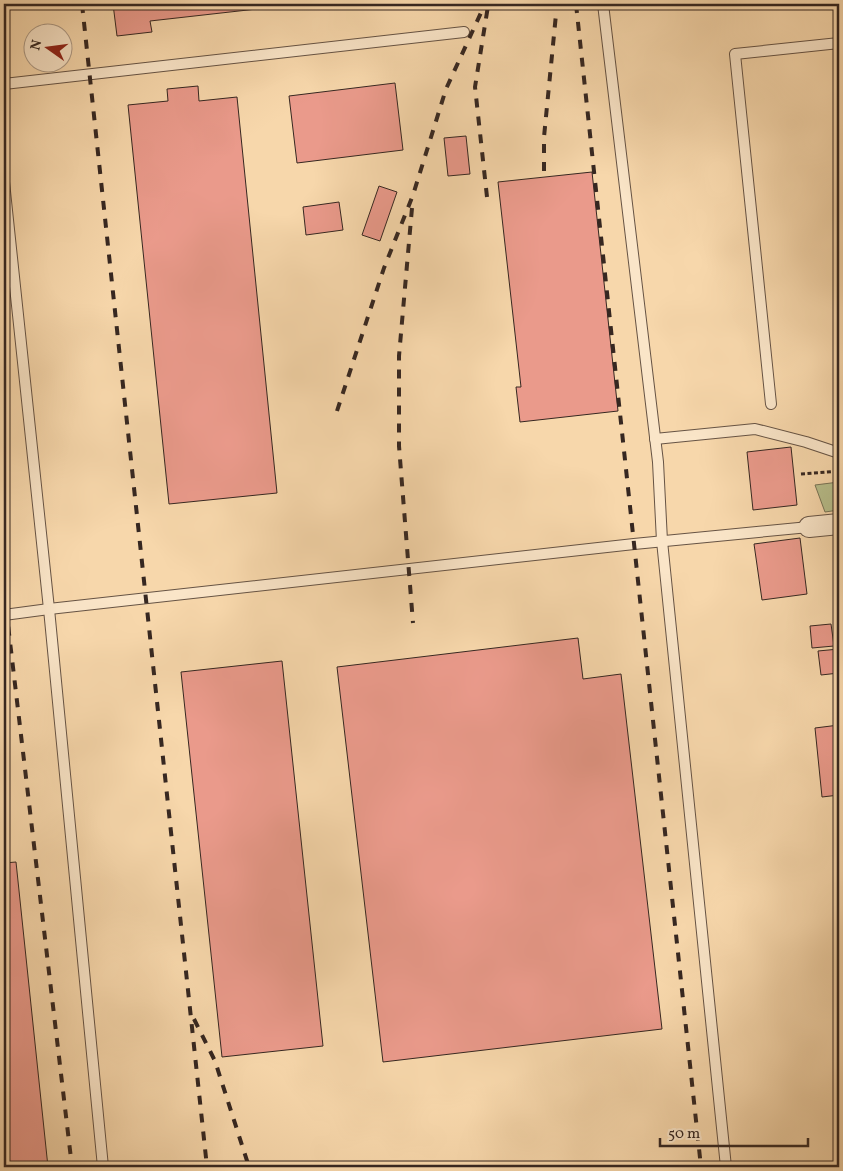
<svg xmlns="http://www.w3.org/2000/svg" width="843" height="1171" font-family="Vollkorn,serif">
<rect width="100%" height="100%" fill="#f7d7ab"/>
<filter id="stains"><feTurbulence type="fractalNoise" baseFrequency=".004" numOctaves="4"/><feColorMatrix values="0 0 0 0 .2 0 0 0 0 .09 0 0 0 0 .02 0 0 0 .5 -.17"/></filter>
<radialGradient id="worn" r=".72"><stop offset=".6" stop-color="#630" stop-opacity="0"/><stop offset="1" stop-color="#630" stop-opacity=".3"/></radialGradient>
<!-- green -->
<path fill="#b8bf8c" stroke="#777356" d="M839,482V510L825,512L815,485Z"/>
<!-- building -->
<g fill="#ea9a8b" stroke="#362721">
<path d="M113,4H301L150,21L152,32L117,36Z"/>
<path d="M395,83L403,150L297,163L289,96Z"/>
<path d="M198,86L199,101L237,97L277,493L169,504L128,105L168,101L167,89Z"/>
<path d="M466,136L470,174L448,176L444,138Z"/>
<path d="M592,172L618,411L520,422L516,387H521L498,182Z"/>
<path d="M379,186L397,192L380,241L362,235Z"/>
<path d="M339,202L343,230L306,235L303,207Z"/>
<path d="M791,447L797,505L753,510L747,452Z"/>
<path d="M800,538L807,594L762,600L754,544Z"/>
<path d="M831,624L834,646L812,648L810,626Z"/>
<path d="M578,638L583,679L621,674L662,1029L383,1062L337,667Z"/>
<path d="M839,649V673L821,675L818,651Z"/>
<path d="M282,661L323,1046L222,1057L181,672Z"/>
<path d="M839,725V795L822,797L815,728Z"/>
<path d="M16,862L48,1167H4V863Z"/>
</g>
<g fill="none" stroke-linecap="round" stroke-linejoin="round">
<!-- lane casing -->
<g stroke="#665344" stroke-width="12">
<g id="lane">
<path d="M603,4L658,462L662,541L726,1167"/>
<path d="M4,84L464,32"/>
<path d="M4,182L49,609L103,1167"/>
<path d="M771,404L735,54L839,43"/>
<path d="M655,439L755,429L806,442L839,453"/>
<path d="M4,615L49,609L634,544L809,527"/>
</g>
</g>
<!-- street casing -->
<g stroke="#665344" stroke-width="22">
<path id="street" d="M809,527L839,524"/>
</g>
<!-- path -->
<path stroke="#362721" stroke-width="3" stroke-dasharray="4 2.5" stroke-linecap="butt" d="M801,474L839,471"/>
<!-- lane -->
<use href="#lane" stroke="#fae5c8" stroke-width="10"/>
<!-- street -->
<use href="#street" stroke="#fae5c8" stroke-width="20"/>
<!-- rail -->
<g stroke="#362721" stroke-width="4" stroke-dasharray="9 9" stroke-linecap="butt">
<path d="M82,4L207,1167"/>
<path d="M576,4L701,1167"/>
<path d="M544,171V137L557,4"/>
<path d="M487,197L475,87L488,6"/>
<path d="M412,208L399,356V446L413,623"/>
<path d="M337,411L384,268L413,195L446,89L485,4"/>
<path d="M4,591L72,1167"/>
<path d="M194,1019L215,1061L249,1167"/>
</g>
</g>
<!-- margin -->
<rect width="843" height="1171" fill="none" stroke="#f7d7ab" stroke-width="20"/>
<rect x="5" y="5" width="833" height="1161" fill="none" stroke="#362721" stroke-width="2.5"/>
<rect x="10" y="10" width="823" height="1151" fill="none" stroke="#362721"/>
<!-- north arrow -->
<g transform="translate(48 48) rotate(284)"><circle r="24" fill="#fae5c8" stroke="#ac9985"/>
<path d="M0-4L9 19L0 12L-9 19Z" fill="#8f2418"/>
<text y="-8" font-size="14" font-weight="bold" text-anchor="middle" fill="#362721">N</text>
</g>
<!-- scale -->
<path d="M660 1138v8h148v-8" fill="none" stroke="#362721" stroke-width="2.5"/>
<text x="668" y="1138" font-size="15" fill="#362721" stroke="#fae5c8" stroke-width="4" paint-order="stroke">50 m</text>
<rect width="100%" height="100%" filter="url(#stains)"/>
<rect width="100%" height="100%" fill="url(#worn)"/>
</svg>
